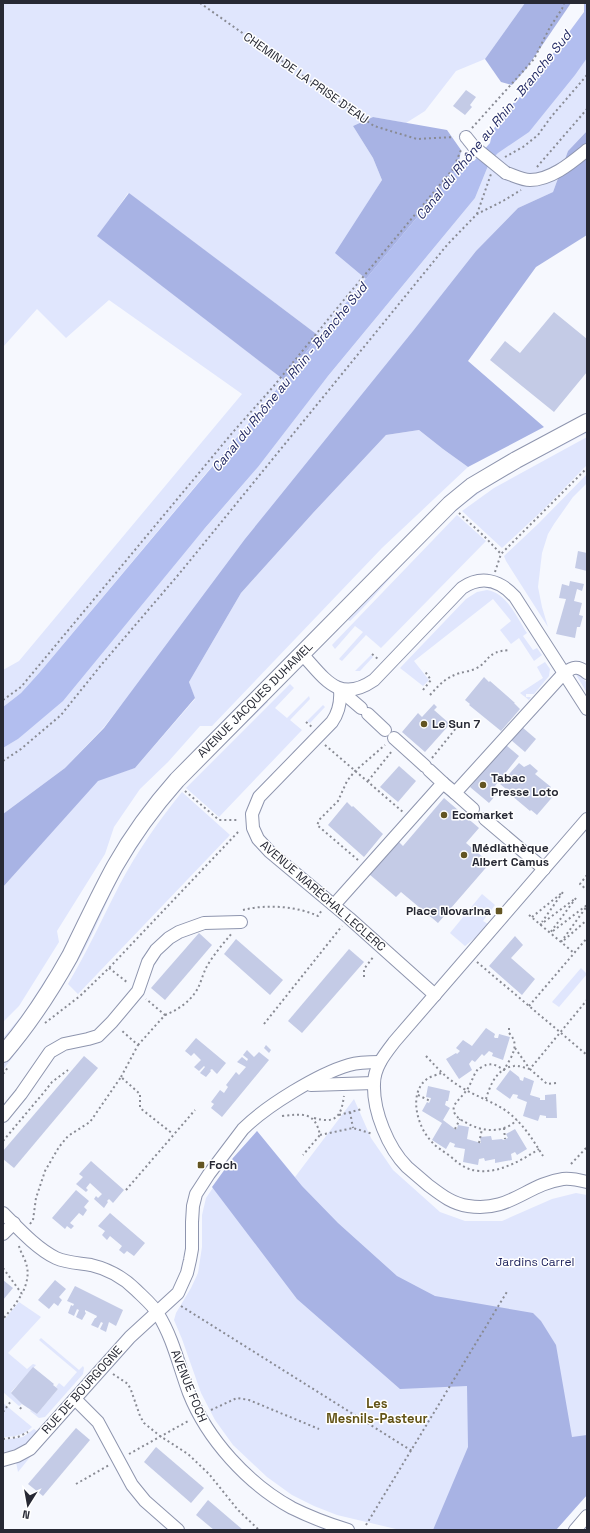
<svg xmlns="http://www.w3.org/2000/svg" width="590" height="1533" font-family="'Space Grotesk',sans-serif">
<rect width="100%" height="100%" fill="#f6f8fe"/>
<!-- green -->
<g fill="#e0e6fd">
<path d="M3,3H525L485,59L456,71L425,111L406,123L373,117L353,126L373,158L382,180L336,253L366,279L319,336L128,193L98,236L284,380L40,672L21,693L3,707V670L19,661L242,394L109,300L66,338L37,309L3,347Z"/>
<path d="M587,57V131L568,151L553,192L518,208L476,251L104,727L65,768L3,814V748L18,739L200,534L258,467L324,381L475,198L490,161Z"/>
<path d="M419,430L443,449L468,467L382,548L212,726H200L168,762L140,789L114,827L105,854L57,931L59,942L19,1006L3,1022V887L98,780L135,768L195,699L189,682L241,593L313,513L386,435Z"/>
<path d="M587,430V433C545,455 501,475 464,504C425,535 394,576 360,611L350,621L348,620L457,506L497,477Z"/>
<path d="M587,437V465L544,509L502,548L462,511L494,488Z"/>
<path d="M587,474V483L573,497L554,524L548,534L542,553L538,587L542,607L548,627L506,561L504,556L539,523Z"/>
<path d="M457,515L486,541L381,648L366,635L342,661L339,659L363,632L355,626L335,649L332,645Z"/>
<path d="M487,590C507,593 517,618 527,633L523,636L533,650L537,648L542,655L534,661L519,638L511,644L500,630L511,621L493,599L414,661L429,680L423,686L400,668L466,599L477,592Z"/>
<path d="M371,655L373,657L360,671H355Z"/>
<path d="M545,662L550,669L549,676L534,694H526V697H531L529,700L520,693L543,678L537,667Z"/>
<path d="M575,673L579,674L587,683V693Z"/>
<path d="M290,684L294,688L275,708L287,718L309,696L310,699L290,720L302,730L219,817L186,788Z"/>
<path d="M266,700L268,702C235,734 201,764 172,798C157,815 143,839 130,858C111,888 100,921 83,952C59,994 32,1032 3,1070V1065L15,1050L128,857L165,803Z"/>
<path d="M323,705L325,707L310,723L307,721Z"/>
<path d="M182,792L230,835L78,994L68,984C87,952 103,917 120,884C137,852 159,820 182,792Z"/>
<path d="M482,894L495,905L483,921L488,924L476,937L465,946L450,933Z"/>
<path d="M581,968L587,974L559,1007L552,1002Z"/>
<path d="M49,974L51,975L42,991L3,1041V1038L24,1013Z"/>
<path d="M354,1099L371,1138L393,1170L440,1212L465,1221H502L552,1199L576,1193L587,1195V1495L556,1530H400L337,1515L314,1506L292,1495L267,1477L233,1445L215,1420L201,1393L182,1339L174,1320L176,1313L191,1288L198,1273L202,1247V1215L206,1198L233,1158L257,1131L295,1177Z"/>
<path d="M19,1302L41,1317L8,1353L27,1369L33,1364L36,1365L11,1392L22,1404L19,1406L3,1392V1321Z"/>
<path d="M41,1338L79,1370L83,1366L84,1368L83,1374L45,1417L39,1418L30,1411L31,1410L37,1414L58,1389L56,1387L59,1383L64,1387L77,1372L39,1340Z"/>
<path d="M3,1403L32,1427C24,1435 14,1437 3,1437Z"/>
<path d="M34,1429L38,1432C28,1443 18,1452 3,1452V1440L23,1437Z"/>
<path d="M35,1451L18,1472L16,1462Z"/>
</g>
<!-- forest -->
<g fill="#a8b3e4">
<path d="M525,3H571L526,69L512,85L501,82L485,59Z"/>
<path d="M373,117L447,130L461,150L458,168L366,279L335,253L382,180L373,158L353,126Z"/>
<path d="M587,131V235L536,267L468,361L544,427L468,467L443,449L419,430L386,435L313,513L241,593L189,682L195,698L135,768L98,781L3,887V814L65,768L104,728L245,539L413,331L476,251L518,208L553,192L568,151Z"/>
<path d="M129,193L319,336L284,380L97,236Z"/>
<path d="M257,1131L302,1186L338,1223L397,1276L435,1296L533,1313L541,1321L556,1345L572,1437L587,1435V1495L556,1530H433L468,1447L467,1386L400,1389L297,1299L212,1187L233,1158Z"/>
</g>
<!-- water -->
<path fill="#b2beef" d="M584,3H587V58L575,75L529,132L498,153L490,161L475,198L328,376L258,467L205,528L63,701L18,739L3,748V707L21,693L40,672L264,405L335,316L458,168L470,161H474L490,143L493,130L505,111L523,94L584,12Z"/>
<!-- building -->
<g fill="#c4cbe6">
<path d="M466,90L476,97L470,105L472,107L465,115L453,106Z"/>
<path d="M554,312L587,339V372L554,412L490,360L505,341L520,353Z"/>
<path d="M578,551L587,553V571L575,568Z"/>
<path d="M570,581L584,584L582,591L577,589L574,601L582,603L579,615L583,616L580,627H577L575,638L556,634L566,599L559,598L562,584L569,586Z"/>
<path d="M484,677L489,682L490,681L515,703H514L520,709L501,731L469,705L470,704L465,700Z"/>
<path d="M434,704L437,707L434,710L450,724L425,752L402,732L418,713L422,717Z"/>
<path d="M522,727L536,739L525,752L511,740Z"/>
<path d="M506,745L519,756L495,786L500,790L489,803L470,787Z"/>
<path d="M519,763L524,767L530,764L538,771L535,774L551,787L550,789L555,794L537,815L531,810L530,811L505,790L506,789L500,784Z"/>
<path d="M399,766L416,781L398,802L380,787Z"/>
<path d="M444,798L479,828L466,843L490,863L438,923L401,892L396,897L369,874L398,841L403,846Z"/>
<path d="M347,802L352,807L353,806L383,834L364,857L328,825Z"/>
<path d="M199,933L212,945L165,1000L151,988Z"/>
<path d="M515,936L523,945L511,958L535,979L522,995L489,966Z"/>
<path d="M236,939L283,980L270,995L224,954Z"/>
<path d="M349,949L364,962L302,1033L288,1021Z"/>
<path d="M486,1028L495,1034L494,1037L495,1038H498L499,1034L510,1037L503,1060L492,1056L493,1053L489,1051L484,1056L482,1054L475,1062L472,1060L469,1064L472,1070L459,1079L446,1059L456,1053L457,1054L460,1051L456,1048L463,1040L472,1046Z"/>
<path d="M196,1038L226,1063L217,1074L212,1069L210,1070L211,1071L206,1077L200,1073L205,1067L204,1066L199,1071L194,1067L201,1060L194,1053L191,1056L185,1051Z"/>
<path d="M266,1045L271,1050L269,1053L264,1048Z"/>
<path d="M247,1050L254,1057L259,1052L269,1060L222,1117L211,1108L214,1104L211,1102L220,1090L224,1093L228,1087L226,1085L236,1072L239,1075L246,1067L237,1062L242,1057L247,1061L248,1059L243,1055Z"/>
<path d="M84,1056L98,1068L14,1168L3,1159V1151Z"/>
<path d="M510,1070L519,1077L520,1080L523,1081L524,1077L534,1081L530,1095L540,1098V1100H545V1095L556,1094L557,1118H546V1116L540,1115L538,1121L523,1116L527,1102L517,1098L518,1095L513,1094L510,1099L496,1089Z"/>
<path d="M428,1086L450,1091L448,1101H446L445,1105L450,1108L443,1120L455,1129H457L458,1125L469,1127L467,1139L481,1143L480,1137L491,1136L492,1140L502,1139L503,1140L508,1138L506,1134L515,1129L527,1149L517,1155L515,1152L511,1154L512,1160L495,1163V1159L485,1161L484,1158L479,1159L478,1165L463,1162L465,1149L454,1147L455,1144L450,1142L446,1149L432,1140L442,1123L422,1111L427,1102L429,1103L430,1101L431,1098L426,1097Z"/>
<path d="M91,1161L124,1190L113,1203L109,1199L107,1201L108,1202L104,1208L94,1199L96,1196L98,1198L102,1194L90,1183L86,1188L88,1190L86,1192L76,1184L83,1177L79,1174Z"/>
<path d="M76,1190L89,1201L84,1207L87,1210L83,1216L79,1213L70,1223L74,1226L71,1229L67,1226L65,1229L52,1218Z"/>
<path d="M110,1213L145,1243L134,1256L127,1251L124,1254L119,1250L122,1246L110,1236L107,1240L102,1235L105,1231L98,1226Z"/>
<path d="M3,1280L13,1288L3,1300Z"/>
<path d="M55,1280L66,1289L59,1297L62,1300L58,1306L54,1303L49,1309L38,1300Z"/>
<path d="M75,1286L123,1310L116,1326L109,1322L106,1332L100,1329L103,1323L101,1322L98,1328L91,1325L95,1318H96L97,1316L85,1310V1312L86,1313L82,1320L76,1317L79,1310L77,1309L74,1316L68,1313L71,1305L73,1306L74,1304L67,1301Z"/>
<path d="M33,1367L54,1384L53,1385L58,1389L37,1414L22,1404L11,1393Z"/>
<path d="M76,1428L90,1440L43,1496L28,1484Z"/>
<path d="M156,1447L204,1488L191,1503L144,1462Z"/>
<path d="M208,1500L243,1530H214L196,1515Z"/>
</g>
<g fill="none" stroke-linecap="round" stroke-linejoin="round">
<!-- minor casing -->
<g stroke="#8e95ae" stroke-width="14">
<g id="minor">
<path d="M466,137L474,147"/>
<path d="M506,173C513,175 522,180 530,180C551,180 571,163 587,150"/>
<path d="M302,654C325,679 339,704 374,680L462,588C481,575 500,580 515,597L587,709"/>
<path d="M340,690C341,702 339,712 332,722L259,797L252,814L253,828L258,839L270,852L349,918L435,995"/>
<path d="M340,690L361,708"/>
<path d="M368,714L385,730"/>
<path d="M394,738L425,766"/>
<path d="M429,770L443,783"/>
<path d="M455,793L473,809"/>
<path d="M485,819L544,869"/>
<path d="M587,819L395,1041C385,1054 374,1067 374,1084C373,1111 388,1148 407,1167C414,1173 421,1179 428,1185C440,1194 452,1204 468,1206C509,1213 527,1184 563,1179C571,1178 579,1180 587,1182"/>
<path d="M334,905L443,783L455,793L564,673C573,667 578,665 587,673"/>
<path d="M311,1085L374,1083"/>
<path d="M3,1116L21,1094L50,1052L64,1044L88,1039L98,1036L112,1022L138,991L148,962L156,950L169,938L179,932L204,923L241,922"/>
<path d="M3,1213C18,1228 37,1249 56,1258C67,1263 79,1263 91,1265C108,1269 123,1277 136,1290C143,1297 153,1305 158,1314C173,1338 179,1366 189,1393C207,1439 248,1484 292,1508C310,1517 329,1524 348,1530"/>
<path d="M3,1234L14,1223"/>
<path d="M75,1399L98,1422L132,1485L145,1501L178,1530"/>
<path d="M3,1460L17,1456L30,1449L130,1337L178,1293L187,1273L190,1260L192,1249V1222L193,1206L196,1194L209,1174L243,1129C266,1106 318,1074 349,1065C359,1062 369,1062 380,1062"/>
<path d="M575,1530L587,1516"/>
</g>
</g>
<!-- major casing -->
<g stroke="#8e95ae" stroke-width="18">
<path id="major" d="M3,1054C29,1024 51,990 70,956C85,926 99,895 115,866C132,836 154,806 177,780L450,504L472,486L516,460L587,422"/>
</g>
<!-- path -->
<g stroke="#898b94" stroke-width="2" stroke-dasharray="2 3" stroke-linecap="butt">
<path d="M200,3L374,126L417,139L454,137"/>
<path d="M472,128L534,59L550,27L562,9L564,3"/>
<path d="M505,157L523,147L538,135L551,117L587,75"/>
<path d="M537,167L587,109"/>
<path d="M477,214L491,174"/>
<path d="M459,513L484,536L501,554"/>
<path d="M495,572L501,554L587,468"/>
<path d="M372,654L378,659"/>
<path d="M423,690L431,680L424,670"/>
<path d="M430,695C439,685 446,677 460,673C464,672 470,671 475,669C491,661 485,652 509,650"/>
<path d="M3,700L21,687L233,432L273,387L343,301L453,169L461,150"/>
<path d="M306,722L312,727"/>
<path d="M325,745L403,812"/>
<path d="M432,758L461,722"/>
<path d="M3,761L21,749L61,715L102,664L179,574L447,245L477,214L503,201L521,190"/>
<path d="M368,781L392,751"/>
<path d="M185,791L219,820H237"/>
<path d="M358,860L317,825L320,819L338,801L347,781L355,771L385,745"/>
<path d="M587,875L580,884L587,890"/>
<path d="M243,910C266,904 296,906 318,916L322,910"/>
<path d="M529,915L574,953"/>
<path d="M532,917L563,892L542,922"/>
<path d="M540,925L576,898L550,933"/>
<path d="M553,931L587,905"/>
<path d="M564,940L587,920"/>
<path d="M561,942L587,906"/>
<path d="M477,962L587,1055"/>
<path d="M109,968L128,983"/>
<path d="M364,977V969L374,956"/>
<path d="M529,1006L587,938"/>
<path d="M165,1015C178,1010 191,1001 198,988C201,982 203,974 206,968C213,955 223,944 232,933"/>
<path d="M45,1023L80,996L109,968L239,831"/>
<path d="M264,1024L342,926"/>
<path d="M509,1028V1033C521,1045 511,1057 504,1070C498,1066 493,1063 486,1065C484,1066 480,1068 478,1069C473,1075 471,1085 466,1091C463,1095 459,1099 456,1103C454,1105 453,1109 454,1112C456,1117 461,1120 465,1122C481,1132 503,1134 517,1120"/>
<path d="M138,1045L165,1015L146,999"/>
<path d="M515,1048L529,1068"/>
<path d="M426,1056C439,1070 449,1081 466,1090C480,1098 496,1103 509,1113C524,1125 533,1140 543,1156"/>
<path d="M441,1073C437,1075 431,1076 427,1079C408,1093 417,1126 431,1141C436,1147 443,1151 450,1156C459,1164 466,1170 479,1171C500,1173 522,1160 539,1149"/>
<path d="M3,1074L9,1066"/>
<path d="M121,1077L138,1045L121,1030"/>
<path d="M556,1083L547,1084L530,1069L587,1000"/>
<path d="M418,1095L430,1101"/>
<path d="M486,1099C490,1085 497,1068 514,1066C518,1065 525,1068 530,1069"/>
<path d="M350,1112L353,1128"/>
<path d="M339,1115L362,1109"/>
<path d="M282,1116C302,1114 315,1111 320,1135L303,1155"/>
<path d="M314,1118C336,1124 341,1117 344,1096"/>
<path d="M504,1128L505,1139"/>
<path d="M455,1129L460,1119"/>
<path d="M320,1135L353,1128L373,1134"/>
<path d="M3,1141L45,1091L52,1082L68,1070"/>
<path d="M479,1143L482,1129"/>
<path d="M571,1164L587,1147"/>
<path d="M126,1190L195,1110"/>
<path d="M30,1224L33,1220L36,1198L45,1171L59,1147L68,1136L90,1122L121,1077L140,1094V1108L173,1134"/>
<path d="M19,1246C20,1250 22,1254 24,1258C30,1271 28,1281 22,1294"/>
<path d="M3,1268L22,1294L14,1306L3,1319"/>
<path d="M181,1306L412,1451"/>
<path d="M113,1374L128,1384L131,1390L140,1416L144,1423L160,1436L188,1454L209,1474L238,1510L259,1530"/>
<path d="M20,1409L23,1405"/>
<path d="M211,1410L237,1398L249,1400L319,1429"/>
<path d="M3,1412L11,1401"/>
<path d="M3,1439L18,1437L28,1432"/>
<path d="M129,1454L190,1420"/>
<path d="M76,1484L109,1465"/>
<path d="M366,1525L508,1290"/>
</g>
<!-- minor -->
<use href="#minor" stroke="#fff" stroke-width="12"/>
<!-- major -->
<use href="#major" stroke="#fff" stroke-width="16"/>
<!-- minor-bridge casing -->
<g stroke="#8e95ae" stroke-width="14" stroke-linecap="butt">
<path id="minor-bridge" d="M474,147L506,173"/>
</g>
<!-- minor-bridge -->
<use href="#minor-bridge" stroke="#fff" stroke-width="12"/>
</g>
<!-- markers -->
<g fill="#635522" stroke="#fff" stroke-width="1.5">
<circle cx="424" cy="724" r="4"/>
<circle cx="483" cy="785" r="4"/>
<circle cx="444" cy="815" r="4"/>
<circle cx="464" cy="855" r="4"/>
<rect x="495" y="907" width="8" height="8" rx="2"/>
<rect x="197" y="1161" width="8" height="8" rx="2"/>
</g>
<g text-anchor="middle" stroke-width="3" stroke-linejoin="round" paint-order="stroke">
<!-- street labels -->
<g font-size="12" fill="#272934" stroke="#fff">
<text transform="translate(306 78) rotate(35)" y="4">CHEMIN DE LA PRISE D'EAU</text>
<text transform="translate(255 700) rotate(-45)" y="4">AVENUE JACQUES DUHAMEL</text>
<text transform="translate(323 896) rotate(41)" y="4">AVENUE MARÉCHAL LECLERC</text>
<text transform="translate(189 1386) rotate(68)" y="4">AVENUE FOCH</text>
<text transform="translate(82 1390) rotate(-48)" y="4">RUE DE BOURGOGNE</text>
</g>
<!-- poi labels -->
<g font-size="12" font-weight="bold" fill="#272934" stroke="#fff" text-anchor="start">
<text x="432" y="728">Le Sun 7</text>
<text x="491" y="782">Tabac<tspan x="491" dy="14">Presse Loto</tspan></text>
<text x="452" y="819">Ecomarket</text>
<text x="472" y="852">Médiathèque<tspan x="472" dy="14">Albert Camus</tspan></text>
<text x="491" y="915" text-anchor="end">Place Novarina</text>
<text x="209" y="1169">Foch</text>
</g>
<!-- park labels -->
<g font-size="12" fill="#20255f" stroke="#fff">
<text x="535" y="1266">Jardins Carrel</text>
</g>
<!-- water labels -->
<g font-size="13" font-style="italic" fill="#262d67" stroke="#fff">
<text transform="translate(493 125) rotate(-51)" y="5">Canal du Rhône au Rhin - Branche Sud</text>
<text transform="translate(289 377) rotate(-51)" y="5">Canal du Rhône au Rhin - Branche Sud</text>
</g>
<!-- neighbourhood labels -->
<g font-size="13" font-weight="bold" fill="#625316" stroke="#fff">
<text x="377" y="1408">Les<tspan x="377" dy="15">Mesnils-Pasteur</tspan></text>
</g>
</g>
<!-- border -->
<rect width="590" height="1533" fill="none" stroke="#272934" stroke-width="8"/>
<!-- north arrow -->
<g transform="translate(28 1505) rotate(191)" stroke="#ffffff" stroke-width="3" paint-order="stroke">
<path d="M0-3L7 15L0 10L-7 15Z" fill="#272934"/>
<text y="-6" font-size="11" font-weight="bold" text-anchor="middle" fill="#272934">N</text>
</g>
</svg>
